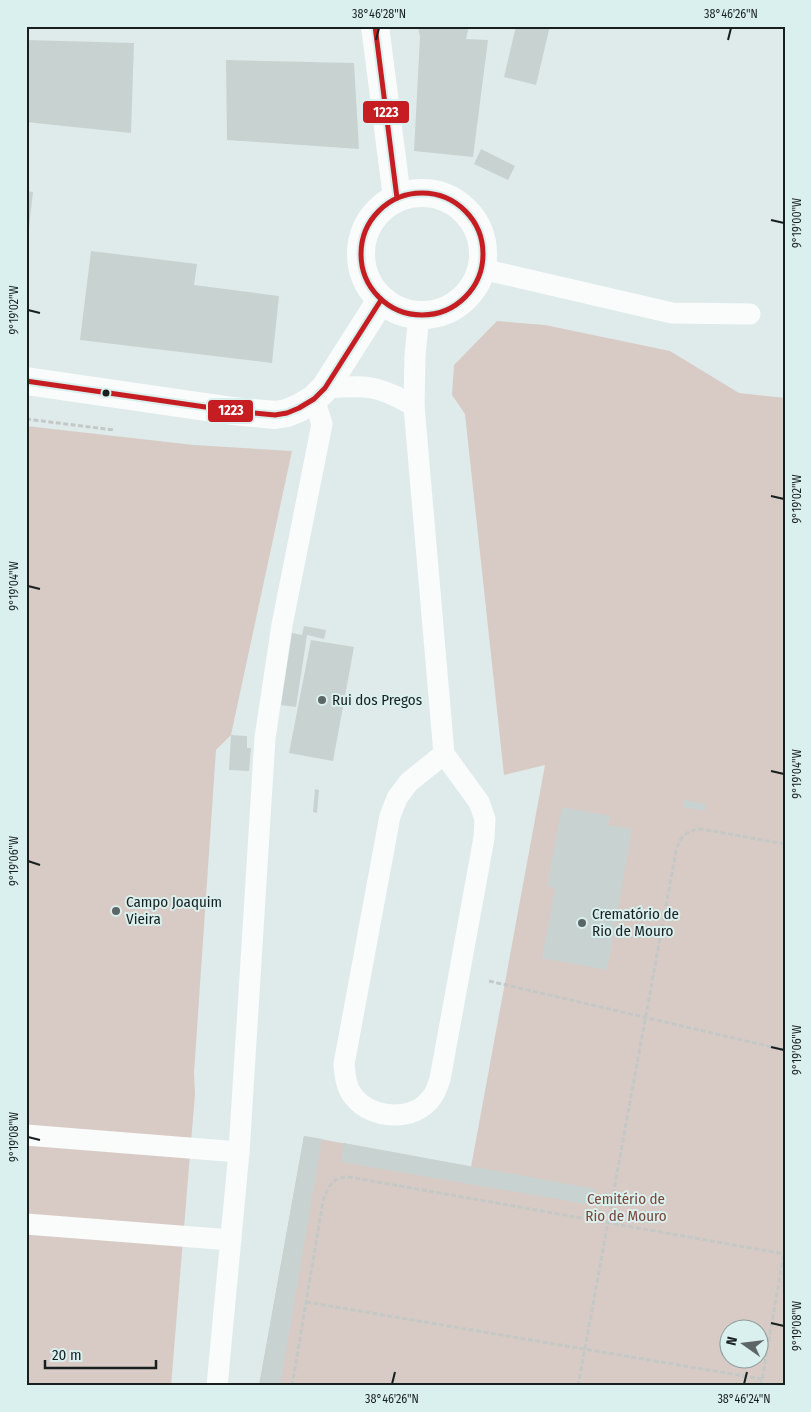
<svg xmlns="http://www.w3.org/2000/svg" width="811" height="1412" font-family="'Fira Sans Condensed',sans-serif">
<rect width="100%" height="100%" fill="#dfebea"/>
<!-- green -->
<g fill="#d8cbc5" fill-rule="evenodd">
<path d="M497,321L545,325L670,351L739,393L785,398V1386H259L304,1136L471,1167L545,765L504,775L465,414L452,395L454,365ZM728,1330H758V1360H728Z"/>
<path d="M26,426L194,445L292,451L231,735L216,750L194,1073L195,1094L171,1386H26Z"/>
</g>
<!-- building -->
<g fill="#c8d2d1">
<path d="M418,26H469L466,39L488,40L473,157L414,151L420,37Z"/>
<path d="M516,26H550L536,85L504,77Z"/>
<path d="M26,40L134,43L131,133L26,122Z"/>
<path d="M226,60L354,63L359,149L227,140Z"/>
<path d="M481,149L515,166L508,180L474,164Z"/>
<path d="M26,191L33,192L28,236H26Z"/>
<path d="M91,251L197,264L194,285L279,296L272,363L80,340Z"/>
<path d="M304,626L326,630L324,639L307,635L296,707L281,705L292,633L302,635Z"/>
<path d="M311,640L354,647L333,761L289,753Z"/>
<path d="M231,735L247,736V748H251L249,771L229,770Z"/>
<path d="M315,789L319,790L317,813L313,812Z"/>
<path d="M684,800L706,804L705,811L683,807Z"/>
<path d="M562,807L610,816L608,825L632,829L607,970L542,958L555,888L547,886Z"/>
<path d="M304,1136L322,1139L280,1386H259Z"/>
<path d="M344,1143L595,1189L592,1205L341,1162Z"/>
</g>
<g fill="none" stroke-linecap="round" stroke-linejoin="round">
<!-- path -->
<g stroke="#c4c8c7" stroke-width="3" stroke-dasharray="5 2.5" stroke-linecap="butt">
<path d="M26,419L114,430"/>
<path d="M489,981L785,1050"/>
<path d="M306,1302L762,1379"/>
<path d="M292,1386L323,1201C328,1187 332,1177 349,1177L785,1254"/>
<path d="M578,1386L676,851C680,837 686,830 701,829L785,844"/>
<path d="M761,1386L785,1247"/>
</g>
<!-- lane -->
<g stroke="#fafcfc" stroke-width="21">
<path d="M482,269L672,313L750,314"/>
<path d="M419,315L415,355L414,406L444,754L479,802L485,819L484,838L440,1079C438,1085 436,1092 432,1097C415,1122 372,1120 354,1097C346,1088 345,1075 344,1064L390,816L397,798L409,782L444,754"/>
<path d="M325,388C366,385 378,385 414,406"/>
<path d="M26,1135L239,1152"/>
<path d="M26,1224L231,1240"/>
<path d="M217,1386L239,1152L265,738L282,625L322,424L314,399"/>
</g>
<!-- secondary -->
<g stroke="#fafcfc" stroke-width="28">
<path d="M375,26L397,198"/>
<circle cx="422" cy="254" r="61"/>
<path d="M26,381L233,411L275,415L287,413L299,408L314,399L325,388L381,300"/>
</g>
<!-- bus-1 casing -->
<g stroke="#daf0ee" stroke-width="9">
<g id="bus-1">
<path d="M375,26L397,198"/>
<circle cx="422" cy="254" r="61"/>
<path d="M26,381L233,411L275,415L287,413L299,408L314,399L325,388L381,300"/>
</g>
</g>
<!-- bus-1 -->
<use href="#bus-1" stroke="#c61d23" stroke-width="5"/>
</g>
<!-- ticks -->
<path fill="none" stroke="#171f1f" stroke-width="2" d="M376,40L379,28M728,40L731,28M771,220L784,223M28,310L40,313M771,496L784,499M28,586L40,589M771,771L784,774M28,861L40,865M771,1047L784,1050M28,1137L40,1140M771,1323L784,1326M392,1384L395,1372M744,1384L747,1372"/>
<!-- markers -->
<circle fill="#171f1f" stroke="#daf0ee" stroke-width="2" cx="106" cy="393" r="4.5"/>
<g fill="#5d6666" stroke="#daf0ee" stroke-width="2">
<circle cx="322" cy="700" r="5"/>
<circle cx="116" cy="911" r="5"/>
<circle cx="582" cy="923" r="5"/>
</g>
<g text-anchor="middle" stroke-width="4" stroke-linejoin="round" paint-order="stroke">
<!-- poi labels -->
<g font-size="15" fill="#171f1f" stroke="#daf0ee" text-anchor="start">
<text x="332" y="705">Rui dos Pregos</text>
<text x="126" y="907">Campo Joaquim<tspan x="126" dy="17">Vieira</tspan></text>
<text x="592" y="919">Crematório de<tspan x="592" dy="17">Rio de Mouro</tspan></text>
</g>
<!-- park labels -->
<g font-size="15" fill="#7b4638" stroke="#daf0ee">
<text x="626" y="1204">Cemitério de<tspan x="626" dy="17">Rio de Mouro</tspan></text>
</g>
</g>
<g stroke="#daf0ee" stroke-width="2">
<rect x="362" y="100" width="48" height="24" rx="5" fill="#c61d23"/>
<rect x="207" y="399" width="47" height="24" rx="5" fill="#c61d23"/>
</g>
<g font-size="14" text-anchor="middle" font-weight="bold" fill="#fff">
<text x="386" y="117">1223</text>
<text x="231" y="415">1223</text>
</g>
<!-- border -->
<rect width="811" height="1412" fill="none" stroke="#daf0ee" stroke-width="55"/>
<!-- north arrow -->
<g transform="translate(744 1344) rotate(284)"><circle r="24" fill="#daf0ee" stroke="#8c9c9b"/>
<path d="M0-4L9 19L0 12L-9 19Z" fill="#5d6666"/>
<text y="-8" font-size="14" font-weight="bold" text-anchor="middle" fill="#171f1f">N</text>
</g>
<!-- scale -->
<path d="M45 1360v8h111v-8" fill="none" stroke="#171f1f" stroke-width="2.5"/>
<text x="52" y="1360" font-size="15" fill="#171f1f" stroke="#daf0ee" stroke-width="4" paint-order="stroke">20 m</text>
<rect x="28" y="28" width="756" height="1356" fill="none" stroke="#171f1f" stroke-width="2"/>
<g font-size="12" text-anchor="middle" fill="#171f1f">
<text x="379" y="18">38°46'28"N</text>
<text x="731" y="18">38°46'26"N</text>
<text transform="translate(797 223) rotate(-90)" y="4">9°19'00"W</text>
<text transform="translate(14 310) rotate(-90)" y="4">9°19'02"W</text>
<text transform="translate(797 499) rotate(-90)" y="4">9°19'02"W</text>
<text transform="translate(14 586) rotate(-90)" y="4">9°19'04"W</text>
<text transform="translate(797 774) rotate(-90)" y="4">9°19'04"W</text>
<text transform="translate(14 861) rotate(-90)" y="4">9°19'06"W</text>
<text transform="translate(797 1050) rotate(-90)" y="4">9°19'06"W</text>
<text transform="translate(14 1137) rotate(-90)" y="4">9°19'08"W</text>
<text transform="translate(797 1326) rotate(-90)" y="4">9°19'08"W</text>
<text x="392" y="1403">38°46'26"N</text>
<text x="744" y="1403">38°46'24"N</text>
</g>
</svg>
